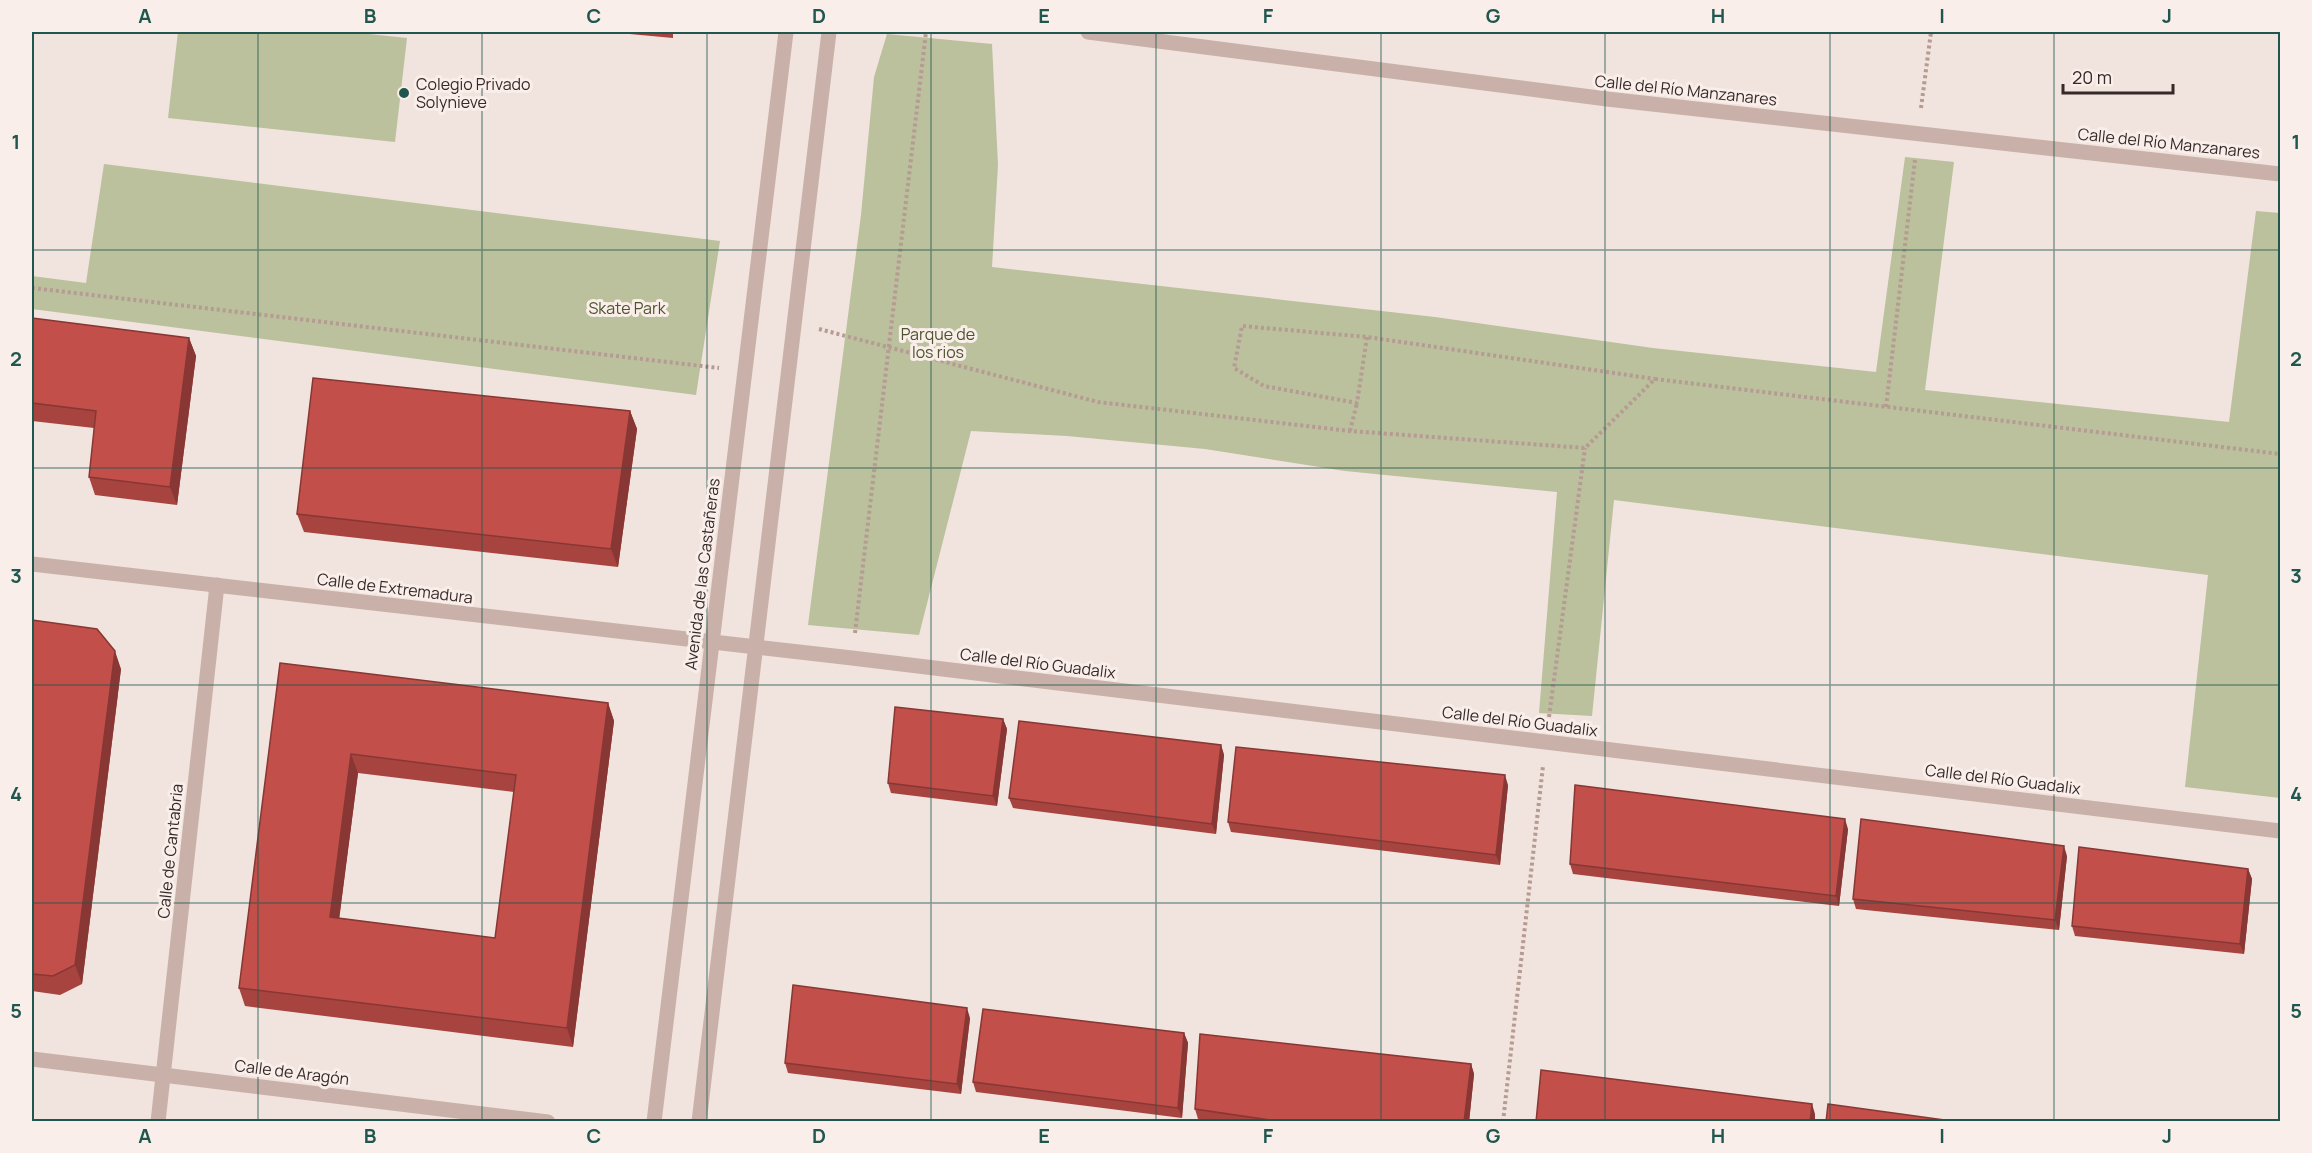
<svg xmlns="http://www.w3.org/2000/svg" width="2312" height="1153" font-family="Manrope,sans-serif">
<rect width="100%" height="100%" fill="#f1e3dd"/>
<!-- green -->
<g fill="#bbc09d">
<path d="M178,32H350L407,38L395,142L168,118Z"/>
<path d="M887,34L992,44L998,165L992,267L1435,317L1653,348L1876,372L1905,157L1954,162L1925,390L2229,422L2256,211L2280,213V798L2185,787L2208,575L1614,500L1592,716L1539,713L1557,492L1345,471L1205,449L1067,436L971,431L919,635L808,625L861,215L874,77Z"/>
<path d="M104,164L720,241L696,395L32,309V276L86,283Z"/>
</g>
<g fill="none" stroke-linecap="round" stroke-linejoin="round">
<!-- path -->
<g stroke="#b59b93" stroke-width="4" stroke-dasharray="3 3" stroke-linecap="butt">
<path d="M1921,108L1931,32"/>
<path d="M32,288L719,368"/>
<path d="M819,329L1098,402L1350,431L1585,448L1655,379L2280,454"/>
<path d="M1367,337L1357,403L1264,386L1234,368L1242,326L1367,337L1655,379"/>
<path d="M1886,407L1915,160"/>
<path d="M1350,431L1357,403"/>
<path d="M855,633L926,32"/>
<path d="M1549,717L1585,448"/>
<path d="M1503,1122L1543,766"/>
</g>
<!-- minor -->
<g stroke="#c9b1a9" stroke-width="15">
<path d="M1088,32L1607,99L2280,174"/>
<path d="M32,564L852,658L2280,831"/>
<path d="M32,1059L548,1122"/>
<path d="M158,1122L217,585"/>
<path d="M654,1122L786,32"/>
<path d="M699,1122L829,32"/>
</g>
</g>
<!-- wall -->
<g fill="#a74440" fill-rule="evenodd">
<path d="M608,32H673V38Z"/>
<path d="M32,318L189,338L196,356L177,505L95,495L89,477L94,428L32,421Z"/>
<path d="M630,411L637,429L618,567L304,532L297,514Z"/>
<path d="M32,620L121,669L82,984L60,995L32,991Z"/>
<path d="M280,663L608,703L614,721L573,1047L245,1006L239,988ZM358,773L514,792L495,938L339,918Z"/>
<path d="M1003,719L1007,729L997,806L891,793L888,783Z"/>
<path d="M1221,745L1224,755L1216,834L1013,808L1009,798Z"/>
<path d="M1508,785L1500,865L1231,832L1228,822Z"/>
<path d="M1848,829L1839,906L1573,874L1570,864Z"/>
<path d="M2067,856L2059,930L1856,909L1853,899Z"/>
<path d="M2248,869L2252,879L2244,954L2075,936L2072,926Z"/>
<path d="M970,1018L961,1094L788,1073L785,1063Z"/>
<path d="M1184,1033L1188,1043L1182,1118L976,1092L973,1082Z"/>
<path d="M1471,1064L1474,1074L1469,1122H1216L1198,1119L1195,1109Z"/>
</g>
<!-- shaded-wall -->
<g fill="#883734">
<path d="M189,338L196,356L177,505L170,487Z"/>
<path d="M630,411L637,429L618,567L611,549Z"/>
<path d="M115,651L121,669L82,984L75,965Z"/>
<path d="M608,703L614,721L573,1047L567,1028Z"/>
<path d="M1003,719L1007,729L997,806L993,796Z"/>
<path d="M1221,745L1224,755L1216,834L1212,824Z"/>
<path d="M351,754L358,773L337,936L330,917Z"/>
<path d="M1505,775L1508,785L1500,865L1496,855Z"/>
<path d="M1845,819L1848,829L1839,906L1836,896Z"/>
<path d="M2064,846L2067,856L2059,930L2055,920Z"/>
<path d="M2248,869L2252,879L2244,954L2240,944Z"/>
<path d="M967,1008L970,1018L961,1094L957,1084Z"/>
<path d="M1184,1033L1188,1043L1182,1118L1178,1108Z"/>
<path d="M1471,1064L1474,1074L1469,1122H1464Z"/>
<path d="M1812,1104L1815,1114V1122H1810Z"/>
</g>
<!-- building -->
<g fill="#c24f4a" stroke="#883734" stroke-width="1.5" fill-rule="evenodd">
<path d="M32,318L189,338L170,487L89,477L96,411L32,403Z"/>
<path d="M313,378L630,411L611,549L297,514Z"/>
<path d="M32,620L97,629L115,651L75,965L53,976L32,974Z"/>
<path d="M280,663L608,703L567,1028L239,988ZM351,754L516,775L495,938L330,917Z"/>
<path d="M895,707L1003,719L993,796L888,783Z"/>
<path d="M1019,721L1221,745L1212,824L1009,798Z"/>
<path d="M1236,747L1505,775L1496,855L1228,822Z"/>
<path d="M1575,785L1845,819L1836,896L1570,864Z"/>
<path d="M1861,819L2064,846L2055,920L1853,899Z"/>
<path d="M2079,847L2248,869L2240,944L2072,926Z"/>
<path d="M793,985L967,1008L957,1084L785,1063Z"/>
<path d="M983,1009L1184,1033L1178,1108L973,1082Z"/>
<path d="M1200,1034L1471,1064L1464,1122H1283L1195,1109Z"/>
<path d="M1541,1070L1812,1104L1810,1122H1536Z"/>
<path d="M1828,1104L1959,1122H1826Z"/>
</g>
<!-- grid -->
<path fill="none" stroke="#1f574f" stroke-width="1.5" stroke-opacity="0.55" d="M258,32V1122M482,32V1122M707,32V1122M931,32V1122M1156,32V1122M1381,32V1122M1605,32V1122M1830,32V1122M2054,32V1122M32,250H2280M32,468H2280M32,685H2280M32,903H2280"/>
<!-- markers -->
<circle fill="#1f574f" stroke="#f9eee9" stroke-width="2" cx="404" cy="93" r="6"/>
<g text-anchor="middle" stroke-width="6" stroke-linejoin="round" paint-order="stroke">
<!-- poi labels -->
<g font-size="16" fill="#362a29" stroke="#f9eee9" text-anchor="start">
<text x="416" y="90">Colegio Privado<tspan x="416" dy="18">Solynieve</tspan></text>
</g>
<!-- street labels -->
<g font-size="16" fill="#362a29" stroke="#f9eee9">
<text transform="translate(1686 90) rotate(6)" y="6">Calle del Río Manzanares</text>
<text transform="translate(2169 143) rotate(6)" y="6">Calle del Río Manzanares</text>
<text transform="translate(702 574) rotate(-83)" y="6">Avenida de las Castañeras</text>
<text transform="translate(395 588) rotate(7)" y="6">Calle de Extremadura</text>
<text transform="translate(1038 663) rotate(7)" y="6">Calle del Río Guadalix</text>
<text transform="translate(1520 721) rotate(7)" y="6">Calle del Río Guadalix</text>
<text transform="translate(2003 779) rotate(7)" y="6">Calle del Río Guadalix</text>
<text transform="translate(170 851) rotate(-84)" y="6">Calle de Cantabria</text>
<text transform="translate(292 1072) rotate(7)" y="6">Calle de Aragón</text>
</g>
<!-- park labels -->
<g font-size="16" fill="#4d542d" stroke="#f9eee9">
<text x="627" y="314">Skate Park</text>
<text x="938" y="340">Parque de<tspan x="938" dy="18">los rios</tspan></text>
</g>
</g>
<!-- border -->
<rect width="2312" height="1153" fill="none" stroke="#f9eee9" stroke-width="66"/>
<!-- scale -->
<path d="M2063 84v9h110v-9" fill="none" stroke="#362a29" stroke-width="3"/>
<text x="2072" y="84" font-size="18" fill="#362a29" stroke="#f9eee9" stroke-width="4.5" paint-order="stroke">20 m</text>
<rect x="33" y="33" width="2246" height="1087" fill="none" stroke="#1f574f" stroke-width="2"/>
<g font-size="20" text-anchor="middle" font-weight="bold" fill="#1f574f">
<text x="145" y="23">A</text>
<text x="370" y="23">B</text>
<text x="594" y="23">C</text>
<text x="819" y="23">D</text>
<text x="1044" y="23">E</text>
<text x="1268" y="23">F</text>
<text x="1493" y="23">G</text>
<text x="1718" y="23">H</text>
<text x="1942" y="23">I</text>
<text x="2167" y="23">J</text>
<text x="16" y="149">1</text>
<text x="2296" y="149">1</text>
<text x="16" y="366">2</text>
<text x="2296" y="366">2</text>
<text x="16" y="583">3</text>
<text x="2296" y="583">3</text>
<text x="16" y="801">4</text>
<text x="2296" y="801">4</text>
<text x="16" y="1018">5</text>
<text x="2296" y="1018">5</text>
<text x="145" y="1143">A</text>
<text x="370" y="1143">B</text>
<text x="594" y="1143">C</text>
<text x="819" y="1143">D</text>
<text x="1044" y="1143">E</text>
<text x="1268" y="1143">F</text>
<text x="1493" y="1143">G</text>
<text x="1718" y="1143">H</text>
<text x="1942" y="1143">I</text>
<text x="2167" y="1143">J</text>
</g>
</svg>
